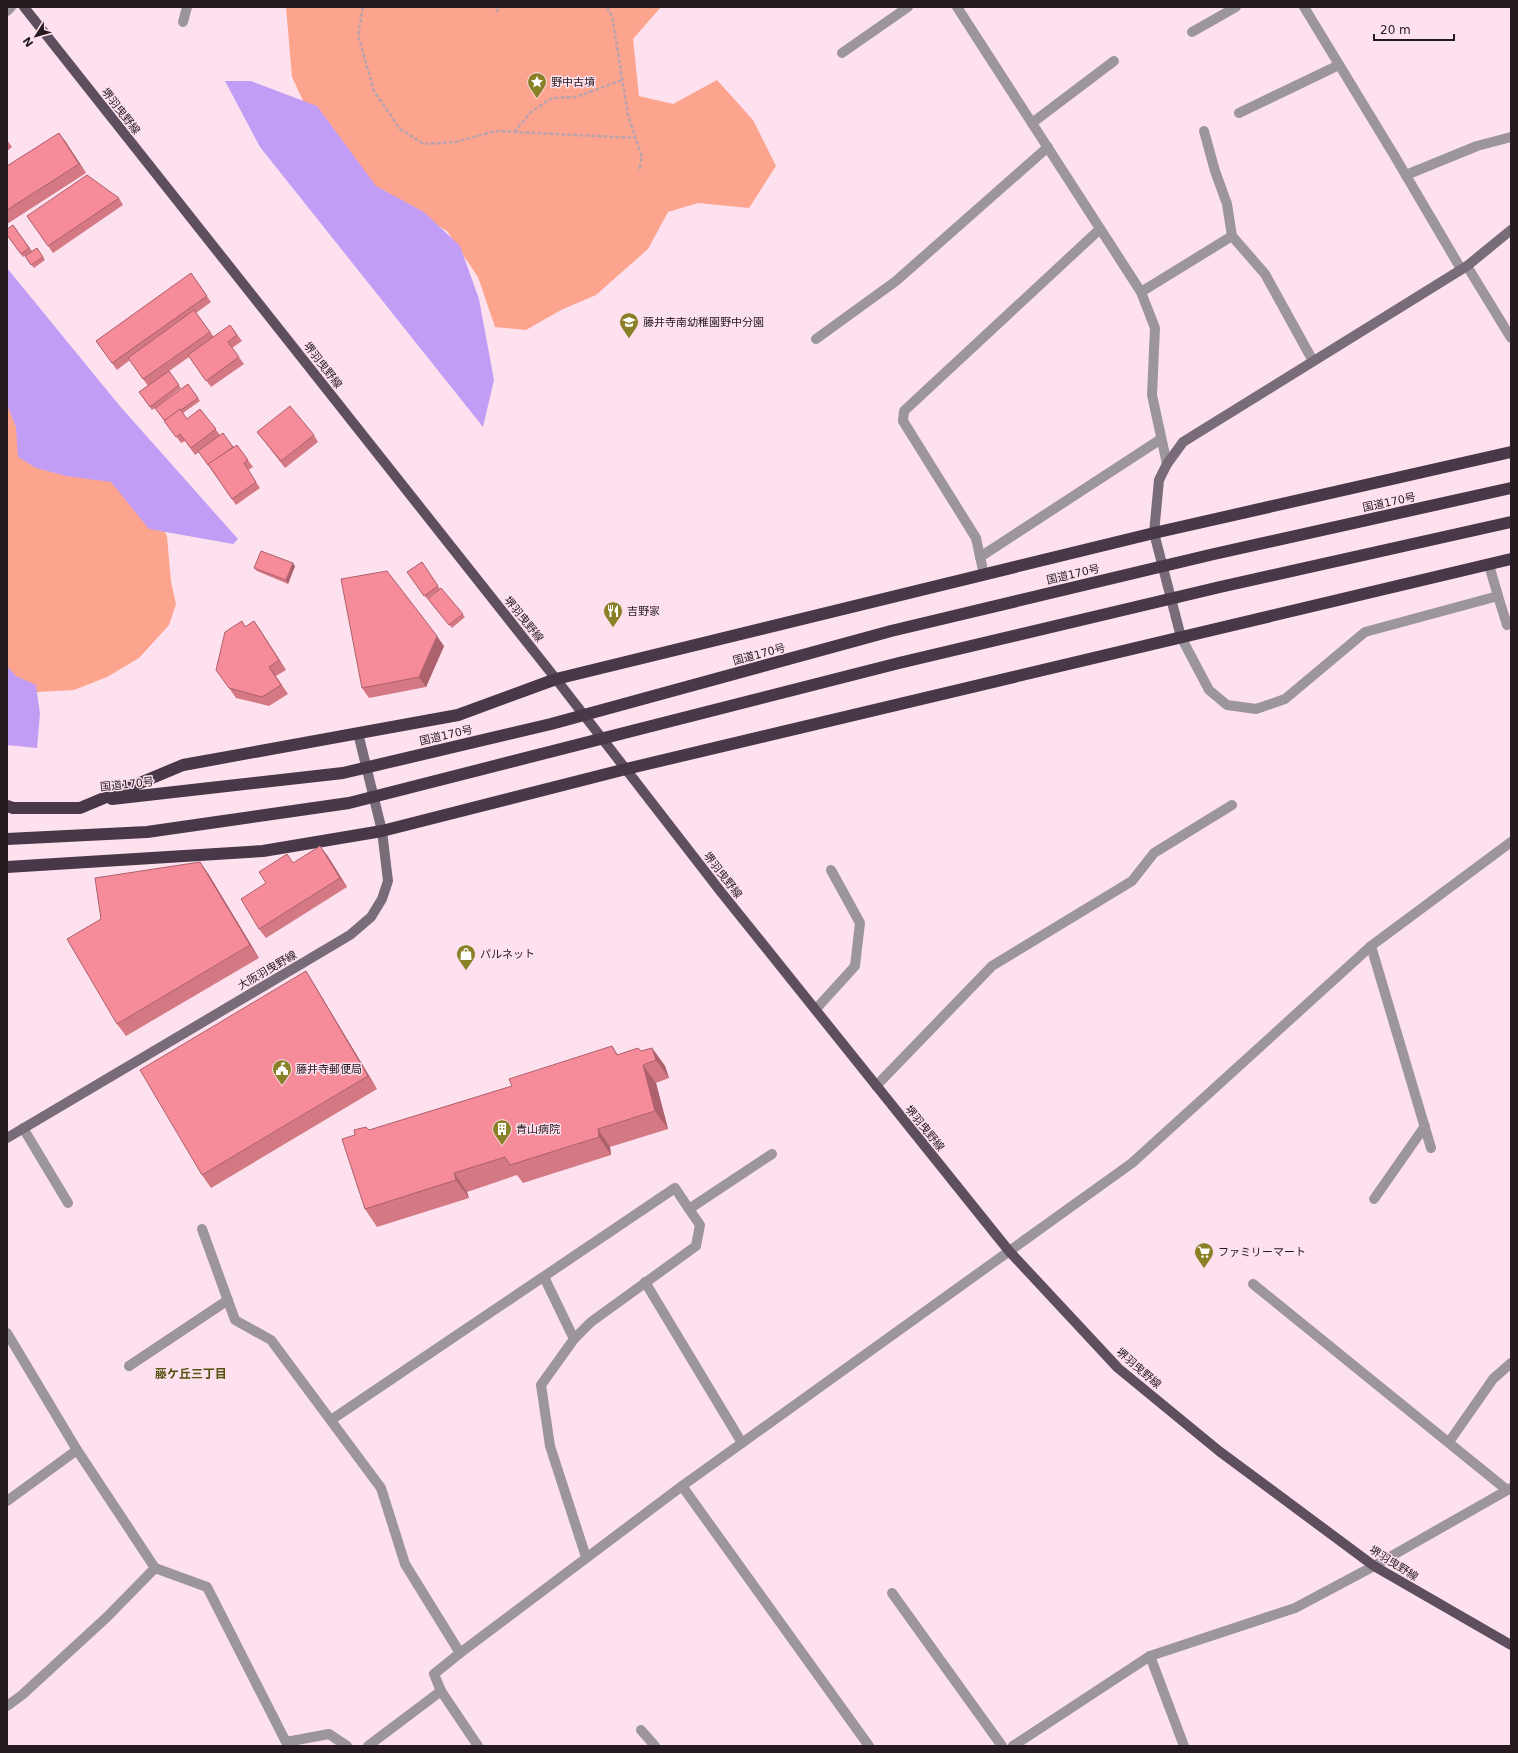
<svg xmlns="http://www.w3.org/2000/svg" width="1518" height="1753" font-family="'DejaVu Sans','Noto Sans JP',sans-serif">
<rect width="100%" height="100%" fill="#fee1ee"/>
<!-- green -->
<g fill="#fca48e">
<path d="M286,7H661L633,39L639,96L673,104L717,80L753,120L776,166L749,208L698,203L668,212L648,249L596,295L561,310L526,330L495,327L478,277L447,231L368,187L318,133L292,77Z"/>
<path d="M7,374L148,501L167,536L171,582L176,604L169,625L139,658L107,677L74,690L37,692L7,689Z"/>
</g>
<!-- water -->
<g fill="#c29df6">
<path d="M225,81H251L317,106L376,186L424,212L460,246L479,299L494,380L483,427L260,147Z"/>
<path d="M7,268L119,405L238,539L233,544L149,529L111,482L66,476L36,468L18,457L16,427L7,405Z"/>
<path d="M7,666L16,676L36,685L40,714L37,748L7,745Z"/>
</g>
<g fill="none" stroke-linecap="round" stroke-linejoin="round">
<!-- path -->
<g stroke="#baa3ad" stroke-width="2.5" stroke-dasharray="4 2" stroke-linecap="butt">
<path d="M363,7L358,35L374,91L400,129L424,144L455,142L496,131L636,138"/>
<path d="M607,7L612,16L628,115L642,157L639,171"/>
<path d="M496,12L500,7"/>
<path d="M514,132L531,112L552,98L576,97L622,80"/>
</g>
<!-- lane -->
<g stroke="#9d959d" stroke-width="10">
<path d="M1498,596L1507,625"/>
<path d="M1181,637L1209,690L1227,705L1256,709L1285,699L1365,632L1498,596L1489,565"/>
<path d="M1371,946L1431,1148"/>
<path d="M23,1128L68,1203"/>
<path d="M1374,1199L1425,1126"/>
<path d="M645,1282L742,1443"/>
<path d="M574,1339L591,1322L696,1246L700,1225L689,1209"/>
<path d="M129,1366L228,1300"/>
</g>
<!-- street -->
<g stroke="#9d959d" stroke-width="10">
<path d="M957,7L1141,292L1155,328L1152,395L1167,464"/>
<path d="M1304,7L1394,155L1461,269"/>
<path d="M7,11L11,7"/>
<path d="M183,22L187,7"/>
<path d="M1192,32L1236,7"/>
<path d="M842,53L908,7"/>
<path d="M1239,113L1339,65"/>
<path d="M1032,123L1114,61"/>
<path d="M1204,131L1215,171L1227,204L1232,236"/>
<path d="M1406,175L1477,146L1511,137"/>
<path d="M1467,266L1511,338"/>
<path d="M1141,292L1232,236L1265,274L1313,361"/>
<path d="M816,339L896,281L1048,147"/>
<path d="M980,557L1161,439"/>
<path d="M984,575L976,538L903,421L904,411L1100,229"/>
<path d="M816,1009L855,966L860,923L831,870"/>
<path d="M876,1086L992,966L1132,881L1154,853L1232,805"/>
<path d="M202,1229L235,1320L271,1340L381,1488L405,1564L460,1653"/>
<path d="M544,1277L574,1339L541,1385L550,1446L586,1557"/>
<path d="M1253,1284L1507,1490"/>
<path d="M7,1333L77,1450L155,1568L207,1587L286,1742L329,1734L347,1746"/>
<path d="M331,1420L675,1188L689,1209L772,1154"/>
<path d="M1449,1442L1493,1379L1511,1363"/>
<path d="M682,1486L869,1746"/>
<path d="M7,1501L77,1450"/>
<path d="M892,1593L1002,1746"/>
<path d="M1150,1656L1184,1746"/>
<path d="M441,1691L478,1746"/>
<path d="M7,1706L22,1695L107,1617L155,1568"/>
<path d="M641,1730L655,1746"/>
<path d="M368,1746L441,1691L434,1674L460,1653L682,1486L1132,1163L1371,946L1511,842"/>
<path d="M1013,1746L1150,1656L1295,1608L1374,1566L1511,1488"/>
</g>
<!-- secondary -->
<g stroke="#786c79" stroke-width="10">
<path d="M1181,637L1154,533L1159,480L1167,464L1183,442L1467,266L1511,230"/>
<path d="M7,1138L350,935L371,917L382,899L388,881L382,831L358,733"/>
</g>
<!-- primary -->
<path stroke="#5e4f5e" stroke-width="10" d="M24,7L556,679L721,892L1009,1251L1118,1368L1219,1451L1374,1566L1511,1645"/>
<!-- highway -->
<g stroke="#483848" stroke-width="12">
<path d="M112,799L343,773L551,724L891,631L1214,554L1511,488"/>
<path d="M7,806L13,808H80L183,765L458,715L556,679L1154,533L1511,452"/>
<path d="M7,839L147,832L349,803L899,663L1220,587L1511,522"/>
<path d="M7,867L263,851L382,831L626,769L1511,559"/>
</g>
</g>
<!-- wall -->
<g fill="#d47884">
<path d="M59,133L86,173L7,224V166Z"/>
<path d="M7,140L12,147L7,151Z"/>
<path d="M119,198L123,205L53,253L27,216Z"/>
<path d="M13,225L32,251L23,257L7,235Z"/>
<path d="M37,248L45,260L34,268L25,256Z"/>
<path d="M191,273L211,302L196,313L214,337L230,325L242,341L232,348L244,364L211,387L189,357L148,386L130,360L117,370L96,341Z"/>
<path d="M169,371L181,388L156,407L188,384L200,401L183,413L187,419L200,409L220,435L234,447L237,445L253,467L248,470L260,488L236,505L199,452L195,455L185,441L181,443L155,408L152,410L139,392Z"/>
<path d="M257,432L314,435L318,442L285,468Z"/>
<path d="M422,562L440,589L465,617L452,628L430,602L437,591L427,599L407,572Z"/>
<path d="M295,566L288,584L257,571L254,568Z"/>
<path d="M254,621L286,670L276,676L288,694L269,706L236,698L229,688L246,626Z"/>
<path d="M444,646L426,687L369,698L362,688Z"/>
<path d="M327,855L347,887L266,938L259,929L266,883L293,863Z"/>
<path d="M200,862L209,875L259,958L126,1036L117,1024Z"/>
<path d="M306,971L314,984L377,1089L211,1188L202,1175Z"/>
<path d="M612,1046L618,1055L641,1051L652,1048L665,1066L669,1078L656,1083L668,1129L610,1147L611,1155L523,1183L517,1175L467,1192L469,1198L377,1227L365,1209L355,1135L512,1086Z"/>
</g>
<!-- shaded-wall -->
<g fill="#ac616c">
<path d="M59,133L66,142L86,173L79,164Z"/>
<path d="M293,563L295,566L288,584L286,580Z"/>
<path d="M254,621L261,631L286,670L279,660Z"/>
<path d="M437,636L444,646L426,687L419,677Z"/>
<path d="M320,846L327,855L347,887L340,878Z"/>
<path d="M200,862L209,875L259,958L250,945Z"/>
<path d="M306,971L314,984L377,1089L368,1076Z"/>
<path d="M652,1048L665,1066L669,1078L656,1060Z"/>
<path d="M643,1065L656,1083L668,1129L655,1111Z"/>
<path d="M598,1129L610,1147L611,1155L599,1137Z"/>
<path d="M454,1173L467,1192L469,1198L456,1180Z"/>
</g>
<!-- building -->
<g fill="#f68b9a" stroke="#ac616c">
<path d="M59,133L79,164L7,210V166Z"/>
<path d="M87,175L119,198L48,246L27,216Z"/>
<path d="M13,225L29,248L21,254L7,235V229Z"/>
<path d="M37,248L43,257L31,265L25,256Z"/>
<path d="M191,273L207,296L112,363L96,341Z"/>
<path d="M194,310L210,332L143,379L128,358Z"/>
<path d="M230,325L237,335L228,342L239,357L206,381L188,355Z"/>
<path d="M169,371L179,385L150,407L139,392Z"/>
<path d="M188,384L198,398L181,410L180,409L164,421H165L155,408Z"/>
<path d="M290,406L314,435L281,461L257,432Z"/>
<path d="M180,409L187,419L200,409L216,429L191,448L180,434L176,437L164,421Z"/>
<path d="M223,433L233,447L208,465L198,451Z"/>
<path d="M237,445L248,460L244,463L256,482L232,499L208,464Z"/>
<path d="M261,551L293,563L286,580L254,568Z"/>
<path d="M422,562L438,586L424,596L407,572Z"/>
<path d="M387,571L437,636L419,677L362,688L341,579Z"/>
<path d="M441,588L463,614L449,625L428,599Z"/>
<path d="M242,621L245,627L254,621L279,660L269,667L281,685L262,697L229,688L216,670L225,632Z"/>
<path d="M320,846L340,878L259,929L241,899L266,883L259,872L287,854L293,863Z"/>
<path d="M200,862L250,945L117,1024L67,939L101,919L95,878Z"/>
<path d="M306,971L368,1076L202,1175L140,1070Z"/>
<path d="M612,1046L617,1055L638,1048L641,1051L652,1048L656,1060L643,1065L655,1111L598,1129L599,1137L510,1165L505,1157L454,1173L456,1180L365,1209L342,1139L355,1135L354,1130L366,1127L369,1130L512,1086L509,1079Z"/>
</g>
<!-- icons -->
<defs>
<g id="sight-pin" transform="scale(1)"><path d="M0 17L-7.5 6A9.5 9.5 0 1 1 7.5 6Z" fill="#898027" stroke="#fee1ee"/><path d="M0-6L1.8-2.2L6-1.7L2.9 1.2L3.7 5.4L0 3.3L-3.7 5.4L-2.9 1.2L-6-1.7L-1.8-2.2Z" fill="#fff"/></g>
<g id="school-pin" transform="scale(1)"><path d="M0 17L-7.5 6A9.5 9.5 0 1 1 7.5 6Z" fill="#898027" stroke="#fee1ee"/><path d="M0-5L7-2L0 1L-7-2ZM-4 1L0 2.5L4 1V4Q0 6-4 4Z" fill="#fff"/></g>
<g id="restaurant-pin" transform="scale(1)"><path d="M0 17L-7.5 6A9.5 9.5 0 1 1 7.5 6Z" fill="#898027" stroke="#fee1ee"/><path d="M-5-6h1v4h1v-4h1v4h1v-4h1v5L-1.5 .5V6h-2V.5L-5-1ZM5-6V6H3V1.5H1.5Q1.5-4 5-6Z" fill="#fff"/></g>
<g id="shop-pin" transform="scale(1)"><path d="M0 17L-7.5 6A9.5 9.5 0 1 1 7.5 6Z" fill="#898027" stroke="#fee1ee"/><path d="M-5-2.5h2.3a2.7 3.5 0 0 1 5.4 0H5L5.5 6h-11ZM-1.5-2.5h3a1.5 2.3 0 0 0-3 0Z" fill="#fff"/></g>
<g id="civic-pin" transform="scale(1)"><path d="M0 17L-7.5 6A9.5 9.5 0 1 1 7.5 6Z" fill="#898027" stroke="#fee1ee"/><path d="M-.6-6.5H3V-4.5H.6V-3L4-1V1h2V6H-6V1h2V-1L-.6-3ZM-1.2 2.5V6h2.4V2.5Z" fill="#fff"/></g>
<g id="building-pin" transform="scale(1)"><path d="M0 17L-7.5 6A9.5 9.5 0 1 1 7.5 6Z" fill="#898027" stroke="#fee1ee"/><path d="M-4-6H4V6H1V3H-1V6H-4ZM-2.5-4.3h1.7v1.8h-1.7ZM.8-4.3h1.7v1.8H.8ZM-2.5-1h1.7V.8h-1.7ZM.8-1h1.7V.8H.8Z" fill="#fff"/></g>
<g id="supermarket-pin" transform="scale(1)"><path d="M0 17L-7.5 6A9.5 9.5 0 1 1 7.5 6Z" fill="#898027" stroke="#fee1ee"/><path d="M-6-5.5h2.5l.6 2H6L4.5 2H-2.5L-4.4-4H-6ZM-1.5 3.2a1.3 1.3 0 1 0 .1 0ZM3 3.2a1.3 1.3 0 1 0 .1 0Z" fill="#fff"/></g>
</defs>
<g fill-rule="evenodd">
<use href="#sight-pin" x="537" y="82"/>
<use href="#school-pin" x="629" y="322"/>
<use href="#restaurant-pin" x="613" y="611"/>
<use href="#shop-pin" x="466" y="954"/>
<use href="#civic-pin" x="282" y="1069"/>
<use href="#building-pin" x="502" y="1129"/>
<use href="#supermarket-pin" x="1204" y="1252"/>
</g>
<g text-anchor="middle" stroke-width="3" stroke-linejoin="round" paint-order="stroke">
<!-- poi labels -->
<g font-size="11" fill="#241a1f" stroke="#fee1ee" text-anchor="start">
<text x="551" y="86">野中古墳</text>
<text x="643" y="326">藤井寺南幼稚園野中分園</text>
<text x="627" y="615">吉野家</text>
<text x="480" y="958">パルネット</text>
<text x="296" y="1073">藤井寺郵便局</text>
<text x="516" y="1133">青山病院</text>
<text x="1218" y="1256">ファミリーマート</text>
</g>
<!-- street labels -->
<g font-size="11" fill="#241a1f" stroke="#fee1ee">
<text transform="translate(121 111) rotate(52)" y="4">堺羽曳野線</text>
<text transform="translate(323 365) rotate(52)" y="4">堺羽曳野線</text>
<text transform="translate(1389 502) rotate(-12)" y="4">国道170号</text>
<text transform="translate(1073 574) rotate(-13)" y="4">国道170号</text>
<text transform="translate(524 619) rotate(51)" y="4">堺羽曳野線</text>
<text transform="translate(759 654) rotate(-15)" y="4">国道170号</text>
<text transform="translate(446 735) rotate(-13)" y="4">国道170号</text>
<text transform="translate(127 784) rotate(-6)" y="4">国道170号</text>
<text transform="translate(723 875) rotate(52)" y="4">堺羽曳野線</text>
<text transform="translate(267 970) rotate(-30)" y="4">大阪羽曳野線</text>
<text transform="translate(925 1128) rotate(51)" y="4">堺羽曳野線</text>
<text transform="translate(1139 1368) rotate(41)" y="4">堺羽曳野線</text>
<text transform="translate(1394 1563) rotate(32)" y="4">堺羽曳野線</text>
</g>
<!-- neighbourhood labels -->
<g font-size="12" font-weight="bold" fill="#565012" stroke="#fee1ee">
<text x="191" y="1378">藤ケ丘三丁目</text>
</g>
</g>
<!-- border -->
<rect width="1518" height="1753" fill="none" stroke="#241a1f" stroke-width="16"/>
<!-- north arrow -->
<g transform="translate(36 36) rotate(233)" stroke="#fee1ee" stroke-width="3" paint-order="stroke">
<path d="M0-3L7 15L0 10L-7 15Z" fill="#241a1f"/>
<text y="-6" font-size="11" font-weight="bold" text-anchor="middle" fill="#241a1f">N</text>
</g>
<!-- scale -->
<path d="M1374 34v6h80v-6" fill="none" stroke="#241a1f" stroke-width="2"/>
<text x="1380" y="34" font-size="12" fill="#241a1f" stroke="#fee1ee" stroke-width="3" paint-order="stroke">20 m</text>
</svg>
